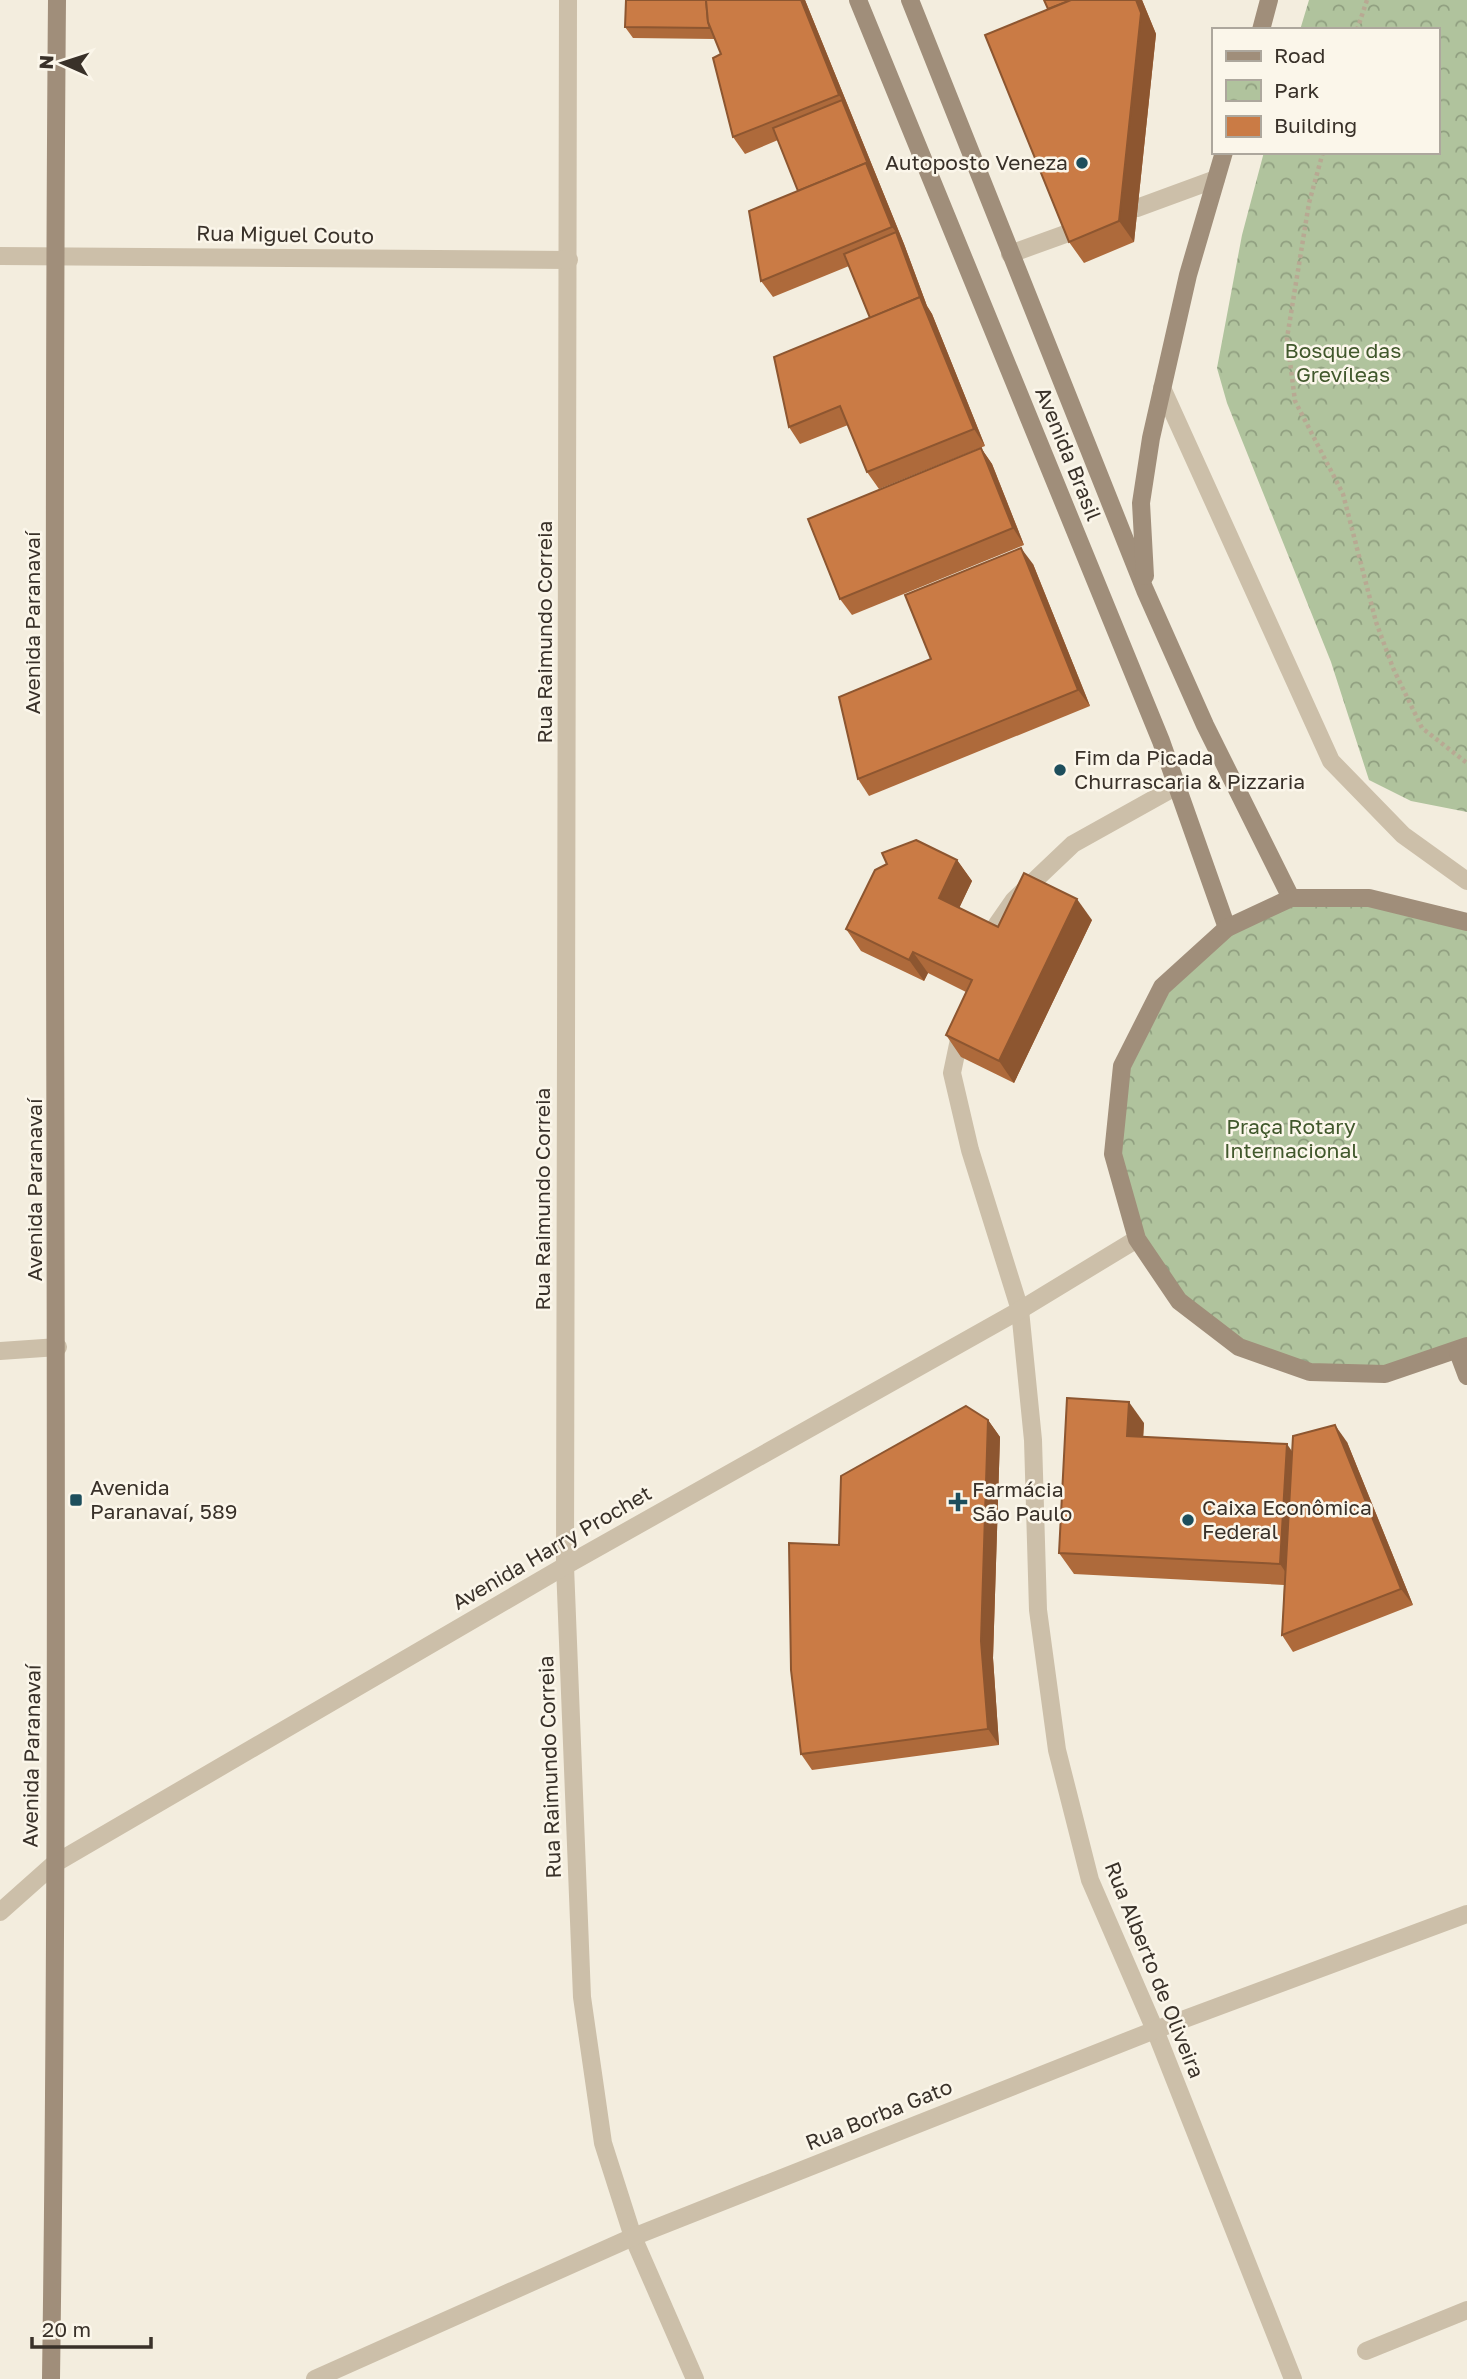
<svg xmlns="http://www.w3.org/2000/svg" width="1467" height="2379" font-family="'Golos Text',sans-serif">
<defs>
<pattern id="park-crowns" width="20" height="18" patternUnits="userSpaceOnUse" patternTransform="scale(1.75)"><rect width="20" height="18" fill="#b0c39d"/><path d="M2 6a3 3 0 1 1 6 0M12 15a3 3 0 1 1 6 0" fill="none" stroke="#909f80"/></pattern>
</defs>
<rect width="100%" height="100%" fill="#f3edde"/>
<!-- park -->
<g fill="url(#park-crowns)">
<path d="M1309,0H1467V812L1411,801L1369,780L1331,662L1227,403L1217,368L1242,235L1264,152H1437V30H1300Z"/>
<path d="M1291,898H1369L1467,922V1346L1385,1374L1310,1372L1239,1347L1179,1301L1137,1239L1113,1154L1122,1066L1162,987L1227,928Z"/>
</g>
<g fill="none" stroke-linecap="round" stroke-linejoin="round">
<!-- path -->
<g stroke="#b8a993" stroke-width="4.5" stroke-dasharray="3.5 3.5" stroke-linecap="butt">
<path d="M1357,30L1367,0"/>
<path d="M1323,152L1309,203L1287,338L1295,401L1343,494L1376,622L1393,668L1422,728L1467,763"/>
</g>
<!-- service -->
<g stroke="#ccbfa9" stroke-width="18">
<path d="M1137,208L1216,179"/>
<path d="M1010,254L1071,232"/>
<path d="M1162,388L1331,761L1403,835L1467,881"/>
<path d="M989,936L1014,900L1073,844L1177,786"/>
<path d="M961,1030L952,1073L970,1150L1020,1310"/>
<path d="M1366,2351L1467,2310"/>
</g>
<!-- minor -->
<g stroke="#ccbfa9" stroke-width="18">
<path d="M568,0L565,1566L582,1997L603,2143L633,2237L695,2379"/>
<path d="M0,256L569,260"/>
<path d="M1020,1310L1033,1440L1038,1610L1057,1750L1090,1880L1155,2030L1293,2379"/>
<path d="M0,1351L58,1347"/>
<path d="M315,2379L633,2237L1155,2030L1467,1914"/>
</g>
<!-- tertiary -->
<path stroke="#ccbfa9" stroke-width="18" d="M0,1912L54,1864L565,1566L1020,1310L1137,1239"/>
<!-- secondary -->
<g stroke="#a08e7a" stroke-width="18">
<path d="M858,0L1161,741L1227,928"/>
<path d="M910,0L1145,590L1205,725L1291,898"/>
<path d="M1261,30L1269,0"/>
<path d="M1145,576L1141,503L1151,438L1188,275L1224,152"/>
<path d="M1467,922L1369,898H1291L1227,928L1162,987L1122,1066L1113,1154L1137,1239L1179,1301L1239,1347L1310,1372L1385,1374L1467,1346"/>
<path d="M1458,1352L1467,1376"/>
<path d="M51,2379C62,1586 50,793 57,0"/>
</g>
</g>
<!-- wall -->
<g fill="#ae6a3b">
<path d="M626,0H805L904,244L927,306L932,314L985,446L879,489L867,472L848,425L800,444L789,427L870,318L849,266L773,297L761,281L798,191L778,140L745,154L733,137L721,54L715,39L633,38L625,27Z"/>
<path d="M1044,0H1142L1156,34L1134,242L1084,263L1069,242L1048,9Z"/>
<path d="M981,448L992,464L1024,545L852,615L840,599Z"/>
<path d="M1033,564L1090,706L869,796L858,779L931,659Z"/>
<path d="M957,860L972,881L959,908L998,927L1092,920L1014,1083L961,1057L946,1035L966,992L928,973L924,981L861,951L846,929Z"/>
<path d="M988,1420L1000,1437L993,1658L999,1745L812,1770L801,1754L839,1545Z"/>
<path d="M1144,1423L1143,1437L1292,1452L1347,1442L1413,1605L1293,1652L1282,1635L1284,1585L1074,1574L1059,1553Z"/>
</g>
<!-- shaded-wall -->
<g fill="#8d5630">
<path d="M801,0H805L904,244L927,306L932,314L985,446L974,429L922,303L896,232L892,227L866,163L842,100L839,95Z"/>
<path d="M1136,0H1142L1156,34L1134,242L1119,221Z"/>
<path d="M981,448L992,464L1024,545L1013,528Z"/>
<path d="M1021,548L1033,564L1090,706L1078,690Z"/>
<path d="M957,860L972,881L954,919L939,898Z"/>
<path d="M1077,899L1092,920L1014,1083L999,1061Z"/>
<path d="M913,952L928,973L924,981L909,960Z"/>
<path d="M1129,1402L1144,1423L1142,1457L1127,1436Z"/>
<path d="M988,1420L1000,1437L993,1658L999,1745L988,1729L981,1641Z"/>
<path d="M1335,1425L1347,1442L1413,1605L1401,1589Z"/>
<path d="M1287,1444L1302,1466L1295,1586L1280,1564Z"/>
</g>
<!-- building -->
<g fill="#ca7b45" stroke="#8d5630" stroke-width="2">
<path d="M626,0H706L708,22L710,28L625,27Z"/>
<path d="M706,0H801L839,95L733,137L713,58L721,54L708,22Z"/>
<path d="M1044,0H1071L1048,9Z"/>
<path d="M1071,0H1136L1141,13L1119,221L1069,242L985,35Z"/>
<path d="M842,100L870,169L866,163L798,191L773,128Z"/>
<path d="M866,163L892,227L761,281L749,211Z"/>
<path d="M896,232L920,297L870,318L844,254Z"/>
<path d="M920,297L974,429L867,472L840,406L789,427L774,357Z"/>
<path d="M981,448L1013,528L840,599L808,519Z"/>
<path d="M1021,548L1078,690L858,779L839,697L931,659L905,595Z"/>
<path d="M916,840L957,860L939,898L998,927L1024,873L1077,899L999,1061L946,1035L972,980L913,952L909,960L846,929L875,870L887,864L882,853Z"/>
<path d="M1067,1398L1129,1402L1127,1436L1287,1444L1280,1564L1059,1553Z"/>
<path d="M966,1406L988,1420L981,1641L988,1729L801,1754L791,1670L789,1543L839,1545L841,1476Z"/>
<path d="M1335,1425L1401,1589L1282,1635L1293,1436Z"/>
</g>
<!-- markers -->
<g fill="#1d4e5c" stroke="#fbf6ea" stroke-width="2.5">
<circle cx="1082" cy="163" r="7"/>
<circle cx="1060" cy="770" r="7"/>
<rect x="69" y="1493" width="14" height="14" rx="3.5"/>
<path d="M954.5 1491.5h7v7h7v7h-7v7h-7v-7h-7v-7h7z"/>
<circle cx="1188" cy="1520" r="7"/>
</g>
<g text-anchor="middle" stroke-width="5" stroke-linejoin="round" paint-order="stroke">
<!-- poi labels -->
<g font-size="21" fill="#393129" stroke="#fbf6ea" text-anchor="start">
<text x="1068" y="170" text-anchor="end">Autoposto Veneza</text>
<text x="1074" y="765">Fim da Picada<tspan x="1074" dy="24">Churrascaria &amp; Pizzaria</tspan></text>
<text x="90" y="1495">Avenida<tspan x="90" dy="24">Paranavaí, 589</tspan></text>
<text x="972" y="1497">Farmácia<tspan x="972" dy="24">São Paulo</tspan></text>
<text x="1202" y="1515">Caixa Econômica<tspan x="1202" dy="24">Federal</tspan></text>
</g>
<!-- street labels -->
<g font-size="21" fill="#393129" stroke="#fbf6ea">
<text transform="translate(285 235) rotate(1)" y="7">Rua Miguel Couto</text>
<text transform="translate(1068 454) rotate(68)" y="7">Avenida Brasil</text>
<text transform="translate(33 623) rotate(-90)" y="7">Avenida Paranavaí</text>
<text transform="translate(545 632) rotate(-90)" y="7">Rua Raimundo Correia</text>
<text transform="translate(35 1190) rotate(-90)" y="7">Avenida Paranavaí</text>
<text transform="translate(543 1199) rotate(-90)" y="7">Rua Raimundo Correia</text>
<text transform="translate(552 1548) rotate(-30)" y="7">Avenida Harry Prochet</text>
<text transform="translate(32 1756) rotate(-89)" y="7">Avenida Paranavaí</text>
<text transform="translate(550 1767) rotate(-92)" y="7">Rua Raimundo Correia</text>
<text transform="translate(1154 1970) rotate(68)" y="7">Rua Alberto de Oliveira</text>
<text transform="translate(879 2115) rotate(-22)" y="7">Rua Borba Gato</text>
</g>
<!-- park labels -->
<g font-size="21" fill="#41582c" stroke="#fbf6ea">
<text x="1343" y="358">Bosque das<tspan x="1343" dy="24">Grevíleas</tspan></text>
<text x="1291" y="1134">Praça Rotary<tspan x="1291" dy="24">Internacional</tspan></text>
</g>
</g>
<!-- legend -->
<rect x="1212" y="28" width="228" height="126" fill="#fbf6ea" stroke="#ada79d" stroke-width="2"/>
<rect x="1226" y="51" width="35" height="10" fill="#a08e7a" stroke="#ada79d" stroke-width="2"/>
<text x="1274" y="63" font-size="21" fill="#393129">Road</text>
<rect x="1226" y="80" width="35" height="21" fill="url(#park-crowns)" stroke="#ada79d" stroke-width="2"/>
<text x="1274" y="98" font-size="21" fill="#393129">Park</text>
<rect x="1226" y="116" width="35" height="21" fill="#ca7b45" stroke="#ada79d" stroke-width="2"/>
<text x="1274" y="133" font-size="21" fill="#393129">Building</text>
<!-- north arrow -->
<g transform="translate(63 63) rotate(273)" stroke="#fbf6ea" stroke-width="5" paint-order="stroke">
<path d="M0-5L12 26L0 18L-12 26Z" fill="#393129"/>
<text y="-10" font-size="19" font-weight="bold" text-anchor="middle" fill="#393129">N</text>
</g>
<!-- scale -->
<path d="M32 2337v10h119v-10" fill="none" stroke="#393129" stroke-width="3.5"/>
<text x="42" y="2337" font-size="21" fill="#393129" stroke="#fbf6ea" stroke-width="5" paint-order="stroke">20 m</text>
</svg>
